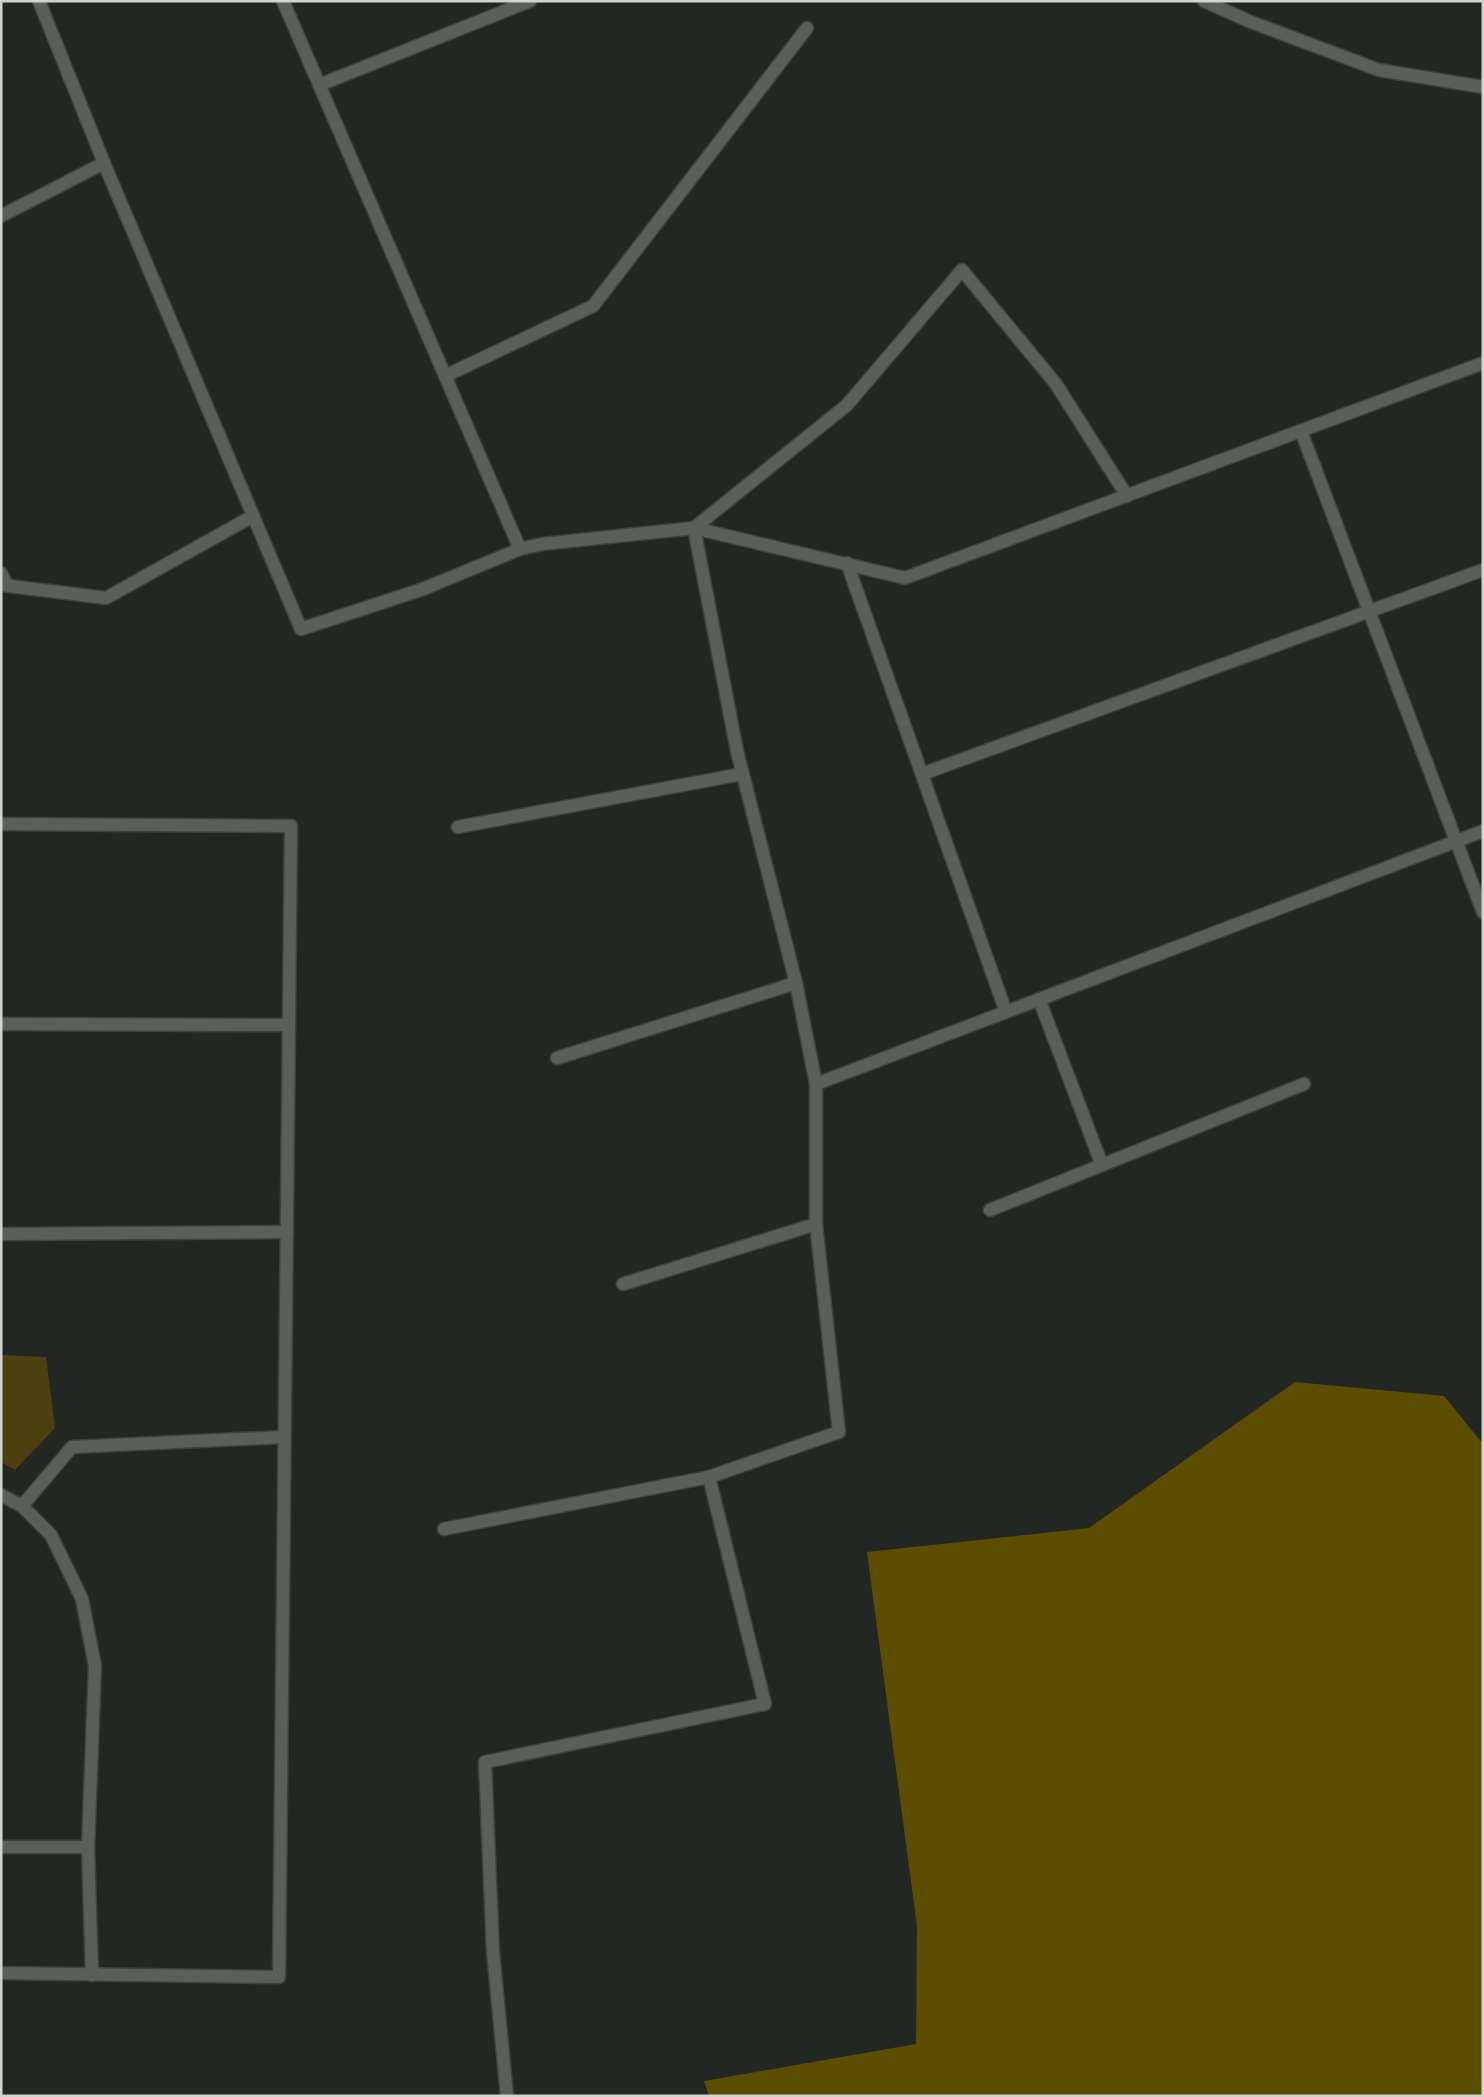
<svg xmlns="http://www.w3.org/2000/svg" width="1484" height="2097" font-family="Merriweather,serif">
<rect width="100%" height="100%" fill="#222723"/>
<!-- green -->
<path fill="#4d400f" d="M1,1355L46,1357L55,1428L15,1470L1,1462Z"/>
<!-- forest -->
<path fill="#5d4d03" d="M1295,1382L1444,1396L1483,1444V2096H709L704,2081L916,2044L917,1926L867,1552L1089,1528Z"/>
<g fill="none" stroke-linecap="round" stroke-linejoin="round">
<!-- street casing -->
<g stroke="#3e433f" stroke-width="15">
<g id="street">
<path d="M39,1L104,163L301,629L423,589L520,549L542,544L694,528L905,578L1483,363"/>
<path d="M283,1L520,549"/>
<path d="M1204,1L1251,22L1379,70L1483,87"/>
<path d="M319,85L530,1"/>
<path d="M1,216L104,163"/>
<path d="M445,376L593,306L807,28"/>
<path d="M1301,431L1483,912"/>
<path d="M694,528L847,405L962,270L1056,384L1127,496"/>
<path d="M847,563L1006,1012"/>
<path d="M1,573L7,585"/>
<path d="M1,585L106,598L253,516"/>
<path d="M922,774L1483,570"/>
<path d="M1,824L291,826L279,1977L1,1973"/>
<path d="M458,827L742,774"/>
<path d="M1039,999L1102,1165"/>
<path d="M1,1024L289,1025"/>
<path d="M557,1058L796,983"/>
<path d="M816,1084L1483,831"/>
<path d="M990,1210L1304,1084"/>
<path d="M1,1234L287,1232"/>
<path d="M623,1284L816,1224"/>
<path d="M1,1495L22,1506L72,1447L284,1437"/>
<path d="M22,1506L51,1535L82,1599L95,1666L88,1847"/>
<path d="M444,1529L709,1477"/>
<path d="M1,1847H88L92,1975"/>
<path d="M507,2096L493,1952L485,1762L765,1704L709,1477L839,1432L816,1224V1084L796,983L737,751L694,528"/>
</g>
</g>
<!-- street -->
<use href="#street" stroke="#59605a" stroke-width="12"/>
</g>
<!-- border -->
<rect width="1484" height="2097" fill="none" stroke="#d0d4d1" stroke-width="5"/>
</svg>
